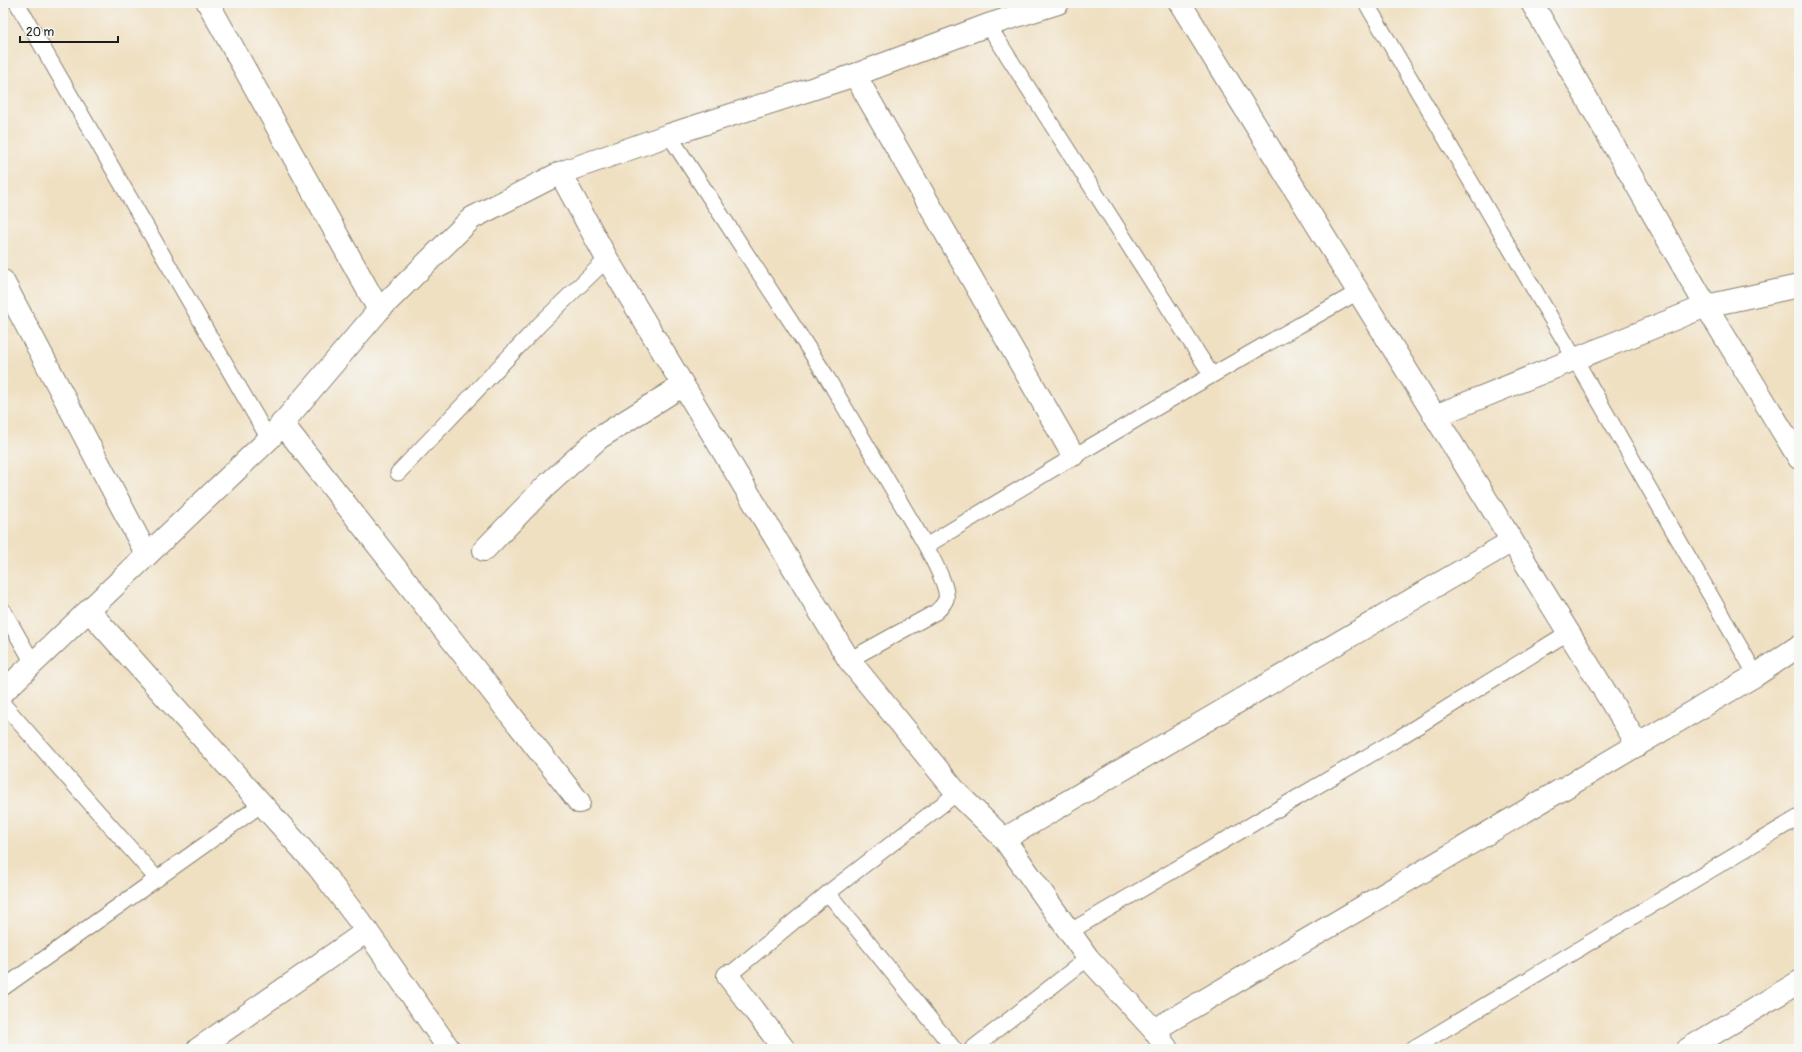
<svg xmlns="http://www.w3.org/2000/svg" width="1802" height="1052" font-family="Pangolin,sans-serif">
<rect width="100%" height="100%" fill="#f6f6f2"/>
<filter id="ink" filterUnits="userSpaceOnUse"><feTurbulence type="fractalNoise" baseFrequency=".025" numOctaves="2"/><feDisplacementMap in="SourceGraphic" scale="8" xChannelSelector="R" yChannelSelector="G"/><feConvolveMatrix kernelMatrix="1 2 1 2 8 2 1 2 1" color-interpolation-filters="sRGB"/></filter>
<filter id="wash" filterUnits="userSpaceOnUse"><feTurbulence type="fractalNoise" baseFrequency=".012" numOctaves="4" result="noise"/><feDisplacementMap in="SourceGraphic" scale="16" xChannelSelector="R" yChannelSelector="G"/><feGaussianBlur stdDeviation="0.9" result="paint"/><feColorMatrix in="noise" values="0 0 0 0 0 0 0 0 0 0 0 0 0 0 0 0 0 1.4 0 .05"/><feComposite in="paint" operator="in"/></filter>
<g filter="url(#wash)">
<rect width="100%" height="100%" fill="#f0e0c2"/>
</g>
<g filter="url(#ink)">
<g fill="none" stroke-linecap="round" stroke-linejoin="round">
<!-- service casing -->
<g stroke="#867e6f" stroke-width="17">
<g id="service">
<path d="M17,3L269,439"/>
<path d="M1366,3L1575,359L1756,675"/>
<path d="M988,25L1211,374"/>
<path d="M669,135L825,374L926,546"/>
<path d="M398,473L540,324L607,259"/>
<path d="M3,610L33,663"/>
<path d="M849,660L936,612C940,608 944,605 946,599C949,587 931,557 926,546C1069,458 1212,374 1358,292"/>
<path d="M3,704L157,879"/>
<path d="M828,893L954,1049"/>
<path d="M1069,932L1397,739L1569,632"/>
<path d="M728,976L828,893L957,793"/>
<path d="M3,988L262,804"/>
<path d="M972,1049L1088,958"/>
<path d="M1412,1049L1799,817"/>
</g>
</g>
<!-- minor casing -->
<g stroke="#867e6f" stroke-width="24">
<g id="minor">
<path d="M208,3L379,310"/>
<path d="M1180,3L1638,745"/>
<path d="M1532,3L1706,306L1799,458"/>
<path d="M855,75L1073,455"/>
<path d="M560,173L607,259L849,660L957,793L1004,839L1088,958L1154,1030L1167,1049"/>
<path d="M3,281L147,555"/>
<path d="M1435,416L1706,306L1799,286"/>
<path d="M282,423L579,802"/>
<path d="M484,550L546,486L599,438L683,385"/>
<path d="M89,611L319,868L367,931L449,1049"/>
<path d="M3,692L269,439L379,310L472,218L560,173L669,135L855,75L988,25L1058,3"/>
<path d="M1004,839L1512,541"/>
<path d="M728,976L784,1049"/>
<path d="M1154,1030L1756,675L1799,646"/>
<path d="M198,1049L367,931"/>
<path d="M1688,1049L1799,982"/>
</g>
</g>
<!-- service -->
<use href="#service" stroke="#fff" stroke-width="15"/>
<!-- minor -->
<use href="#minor" stroke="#fff" stroke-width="22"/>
</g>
</g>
<!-- margin -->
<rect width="1802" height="1052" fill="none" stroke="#f6f6f2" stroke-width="16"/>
<!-- scale -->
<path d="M20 36v6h98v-6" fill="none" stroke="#1c1c1c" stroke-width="2"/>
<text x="26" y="36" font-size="12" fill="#1c1c1c" stroke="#f6f6f2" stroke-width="3" paint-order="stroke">20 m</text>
</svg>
